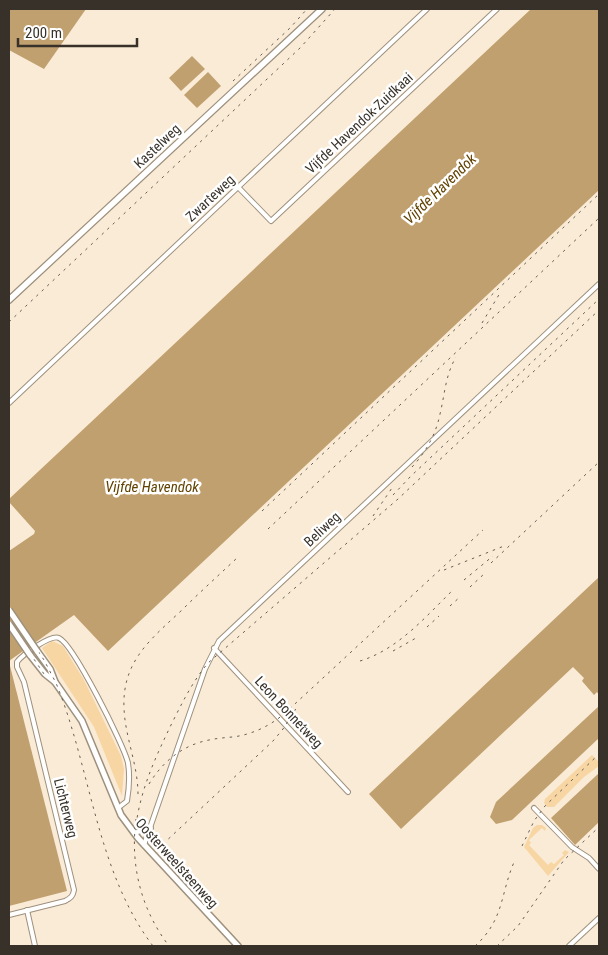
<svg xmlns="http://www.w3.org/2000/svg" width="608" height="955" font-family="'Roboto Condensed',sans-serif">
<rect width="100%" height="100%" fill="#faebd6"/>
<!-- green -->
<g fill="#f8d6a4">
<path d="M52,641L63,646L84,680L121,756L124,769L122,796L94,727L42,648Z"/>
<path d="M592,755L599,762V766L584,777L554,807H547L544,803L545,799Z"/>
<path d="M537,825H542L546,828L545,831L542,828L529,840L531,843L529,845L548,865L551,862L554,864L564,855L562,853L565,850L569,852L548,876L524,847L533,828Z"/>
</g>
<!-- water -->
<g fill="#c1a06f">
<path d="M9,9H86L44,69L9,50Z"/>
<path d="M531,9H599V190L108,651L74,615L9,661V551L34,534L35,531L9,502V499Z"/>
<path d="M192,56L205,69L181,91L169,78Z"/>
<path d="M208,72L221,86L197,108L184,95Z"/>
<path d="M599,577V695L597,692L594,695L582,681L584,678L573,667L401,829L369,794Z"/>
<path d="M9,662L67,891L9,906Z"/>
<path d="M599,706V738L512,820L496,824L490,817L496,802Z"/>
<path d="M599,773V822L575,845L551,818Z"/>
</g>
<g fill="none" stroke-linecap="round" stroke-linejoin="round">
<!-- minor casing -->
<g stroke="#9d907d" stroke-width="6">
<g id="minor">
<path d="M238,187L271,221L497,9"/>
<path d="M9,403L427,9"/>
<path d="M214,648L348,792"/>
<path d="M534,808L572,847L589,858L599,869"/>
<path d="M134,833L151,828"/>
<path d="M144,845L205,669L219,641L599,284"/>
<path d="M27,910L35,946"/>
<path d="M9,915L65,901C71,898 73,896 74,890L24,682L17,667V662C22,655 51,634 59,638C73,644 124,745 128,763C130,775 129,789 127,801L118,808"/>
<path d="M569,946L599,918"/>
</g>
</g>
<!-- secondary casing -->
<g stroke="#9d907d" stroke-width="8">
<g id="secondary">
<path d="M37,651L50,669L55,682L82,721L121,815L138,838L238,946"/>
<path d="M30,655L45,674L55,682"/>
</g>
</g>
<!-- primary casing -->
<g stroke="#9d907d" stroke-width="8">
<path id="primary" d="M9,300L322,9"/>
</g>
<!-- minor -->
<use href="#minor" stroke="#fff" stroke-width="4"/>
<!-- secondary -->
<use href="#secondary" stroke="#fff" stroke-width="5"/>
<!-- primary -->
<use href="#primary" stroke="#fff" stroke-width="5.5"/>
<!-- rail -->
<g stroke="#675f53" stroke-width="1" stroke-dasharray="2.5 5" stroke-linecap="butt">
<path d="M233,81L290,28L307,9"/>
<path d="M9,322L300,48L335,9"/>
<path d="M482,323L500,293"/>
<path d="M412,467C426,452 436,434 440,414C445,394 445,376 456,357"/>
<path d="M393,495L411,476L599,299"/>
<path d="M262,511L599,194"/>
<path d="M373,516L394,485"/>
<path d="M268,529L599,218"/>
<path d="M491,563L599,462"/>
<path d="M444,570L504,546"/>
<path d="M464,580L493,556"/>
<path d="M470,587L484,574"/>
<path d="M450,606L461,596"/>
<path d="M9,608L44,660L56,683C91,768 96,871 153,946"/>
<path d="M9,622L46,677"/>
<path d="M427,627L439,616"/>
<path d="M393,651L416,638"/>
<path d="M360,661C399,649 426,616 454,589"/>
<path d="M149,784C163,761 183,745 209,740C222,737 235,738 247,734C261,730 273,723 284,714L483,530"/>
<path d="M138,794C138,765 125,737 124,708C122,661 151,639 182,610C200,592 219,575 238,557"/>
<path d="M136,819C130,866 141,909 169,946"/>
<path d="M136,825C141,788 156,756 172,723C183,701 193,681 208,663L398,499L599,310"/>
<path d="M163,844L273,741L283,729L297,707"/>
<path d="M522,846L534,821L545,806L599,754"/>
<path d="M475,946C505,919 500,893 515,860"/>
<path d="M497,946L518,926L564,860L599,827"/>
</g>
<!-- secondary-bridge casing -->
<g stroke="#9d907d" stroke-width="8" stroke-linecap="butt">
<g id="secondary-bridge">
<path d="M9,610L37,651"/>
<path d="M9,624L30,655"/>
</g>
</g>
<!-- secondary-bridge -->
<use href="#secondary-bridge" stroke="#fff" stroke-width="5"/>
</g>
<g text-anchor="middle" stroke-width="5" stroke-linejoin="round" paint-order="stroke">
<!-- street labels -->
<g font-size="14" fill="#373129" stroke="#fff">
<text transform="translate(359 123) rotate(-43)" y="5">Vijfde Havendok-Zuidkaai</text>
<text transform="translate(157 146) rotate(-43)" y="5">Kastelweg</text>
<text transform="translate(210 198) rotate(-43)" y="5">Zwarteweg</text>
<text transform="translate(322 529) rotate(-43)" y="5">Beliweg</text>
<text transform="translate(289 712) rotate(47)" y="5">Leon Bonnetweg</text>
<text transform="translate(66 808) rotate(76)" y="5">Lichterweg</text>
<text transform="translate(177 863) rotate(48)" y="5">Oosterweelsteenweg</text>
</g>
<!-- water labels -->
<g font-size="15" font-style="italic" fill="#624200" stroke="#fff">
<text transform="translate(440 189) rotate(-44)" y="5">Vijfde Havendok</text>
<text x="152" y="492">Vijfde Havendok</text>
</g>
</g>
<!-- border -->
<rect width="608" height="955" fill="none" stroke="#373129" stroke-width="20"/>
<!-- scale -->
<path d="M18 38v8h119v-8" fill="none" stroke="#373129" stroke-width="2.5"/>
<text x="25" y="38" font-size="15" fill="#373129" stroke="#ffffff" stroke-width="4" paint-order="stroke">200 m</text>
</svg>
